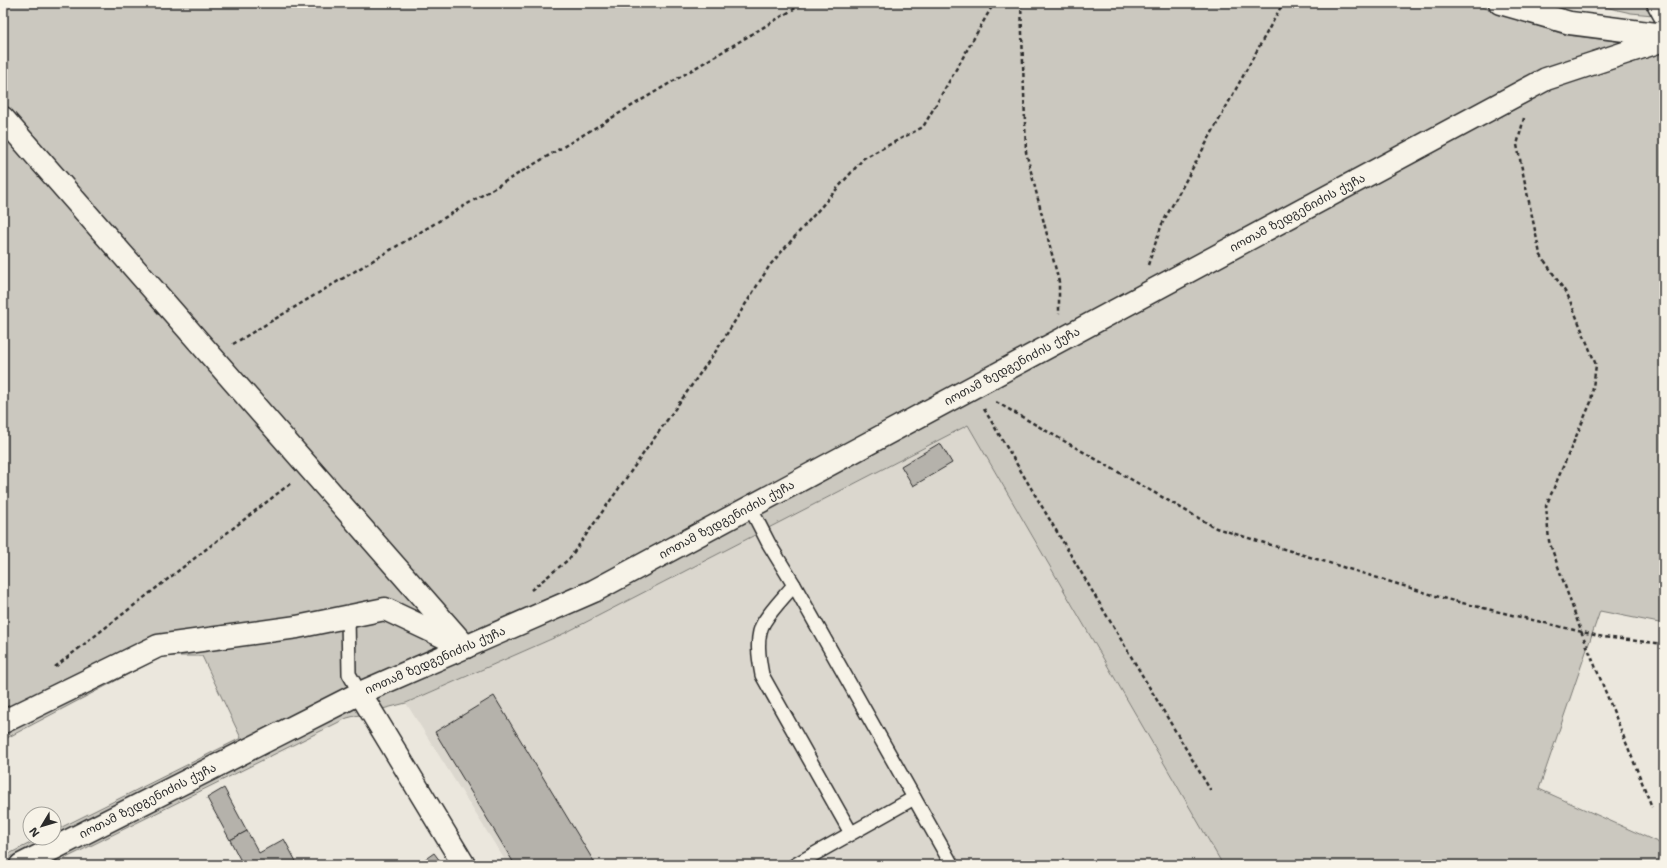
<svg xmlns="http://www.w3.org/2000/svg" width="1667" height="868" font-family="'Shantell Sans','Noto Sans Georgian',sans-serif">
<rect width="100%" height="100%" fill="#ebe7dd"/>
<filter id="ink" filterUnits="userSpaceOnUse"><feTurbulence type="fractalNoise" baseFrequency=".025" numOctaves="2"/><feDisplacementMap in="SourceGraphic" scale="8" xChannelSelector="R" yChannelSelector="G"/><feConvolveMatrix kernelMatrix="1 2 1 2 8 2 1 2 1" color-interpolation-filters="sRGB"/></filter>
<g filter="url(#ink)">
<!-- built -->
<path fill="#dbd7ce" d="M968,425L1223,865H508L406,703L565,633Z"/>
<!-- green -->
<g fill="#cbc8bf" stroke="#7b7a75">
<path d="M3,3H1469L1566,35L1664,47V624L1600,611L1539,789L1664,845V865H1223L968,425L565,633L406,703L347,718L52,865H3V857L40,838H54V831L241,738L202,656H163L3,740Z"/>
<path d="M1587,3H1664V16L1631,13Z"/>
</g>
<!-- building -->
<g fill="#b5b2ab" stroke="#2b2b2b">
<path d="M940,443L952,463L913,486L901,466Z"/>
<path d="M494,696L596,865H515L435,732Z"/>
<path d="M224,788L247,831L230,840L207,798Z"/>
<path d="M247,831L259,853L284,839L298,865H243L230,840Z"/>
<path d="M434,853L443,865H417Z"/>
</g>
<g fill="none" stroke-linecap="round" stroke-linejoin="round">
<!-- service casing -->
<g stroke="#2b2b2b" stroke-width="16">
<g id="service">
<path d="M750,507L769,544L794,585L952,865"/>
<path d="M794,585C784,597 772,609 764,622C755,636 759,659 762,675L851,833"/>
<path d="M348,616L349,674L360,693"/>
<path d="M795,865L914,798"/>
</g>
</g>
<!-- minor casing -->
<g stroke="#2b2b2b" stroke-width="25">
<g id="minor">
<path d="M1658,3L1664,14"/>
<path d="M3,118L466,647"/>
<path d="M360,693L464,865"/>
<path d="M3,722L158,646L297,627L385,609L457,643"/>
<path id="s1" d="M21,865L360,693L594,591L1546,79L1664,40"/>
</g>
</g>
<!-- tertiary casing -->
<g stroke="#2b2b2b" stroke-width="25">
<path id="tertiary" d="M1500,3L1570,23L1664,35"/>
</g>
<!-- path -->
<g stroke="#2b2b2b" stroke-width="2.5" stroke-dasharray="4 3" stroke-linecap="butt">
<path d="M1021,3L1026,152L1059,282V314"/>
<path d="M1524,118L1517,145L1540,254L1568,296L1596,365L1591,402L1546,506L1549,541L1581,631L1652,807"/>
<path d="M1148,265L1162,224L1283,3"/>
<path d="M233,344L804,3"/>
<path d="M996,402L1216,528L1446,599L1603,637L1664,644"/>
<path d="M984,409L1211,791"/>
<path d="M531,590L569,559L718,348L770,265L864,158L923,127L994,3"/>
<path d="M55,667L291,483"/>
</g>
<!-- service -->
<use href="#service" stroke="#f7f3e8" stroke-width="13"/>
<!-- minor -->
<use href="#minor" stroke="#f7f3e8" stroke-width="22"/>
<!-- tertiary -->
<use href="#tertiary" stroke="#f7f3e8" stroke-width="22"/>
</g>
</g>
<g text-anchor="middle" stroke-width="3" stroke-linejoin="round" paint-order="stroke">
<!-- street labels -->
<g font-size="12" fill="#2b2b2b" stroke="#f7f3e8">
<text dy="4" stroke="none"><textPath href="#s1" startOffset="1434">იოთამ ზედგენიძის ქუჩა</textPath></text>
<text dy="4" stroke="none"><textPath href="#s1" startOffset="1110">იოთამ ზედგენიძის ქუჩა</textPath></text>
<text dy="4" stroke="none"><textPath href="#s1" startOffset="786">იოთამ ზედგენიძის ქუჩა</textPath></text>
<text dy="4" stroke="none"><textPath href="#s1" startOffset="462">იოთამ ზედგენიძის ქუჩა</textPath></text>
<text dy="4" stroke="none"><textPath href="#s1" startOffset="142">იოთამ ზედგენიძის ქუჩა</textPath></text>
</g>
</g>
<!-- margin -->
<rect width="1667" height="868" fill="none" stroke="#f7f3e8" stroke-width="16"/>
<rect x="8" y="8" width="1651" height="852" fill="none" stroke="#2b2b2b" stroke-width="1.5" filter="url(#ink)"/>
<!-- north arrow -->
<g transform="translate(42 826) rotate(232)"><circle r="19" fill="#f7f3e8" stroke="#a5a39c"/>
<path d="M0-3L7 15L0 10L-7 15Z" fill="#2b2b2b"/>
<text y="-6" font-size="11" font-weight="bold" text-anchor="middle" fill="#2b2b2b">N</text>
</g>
</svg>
